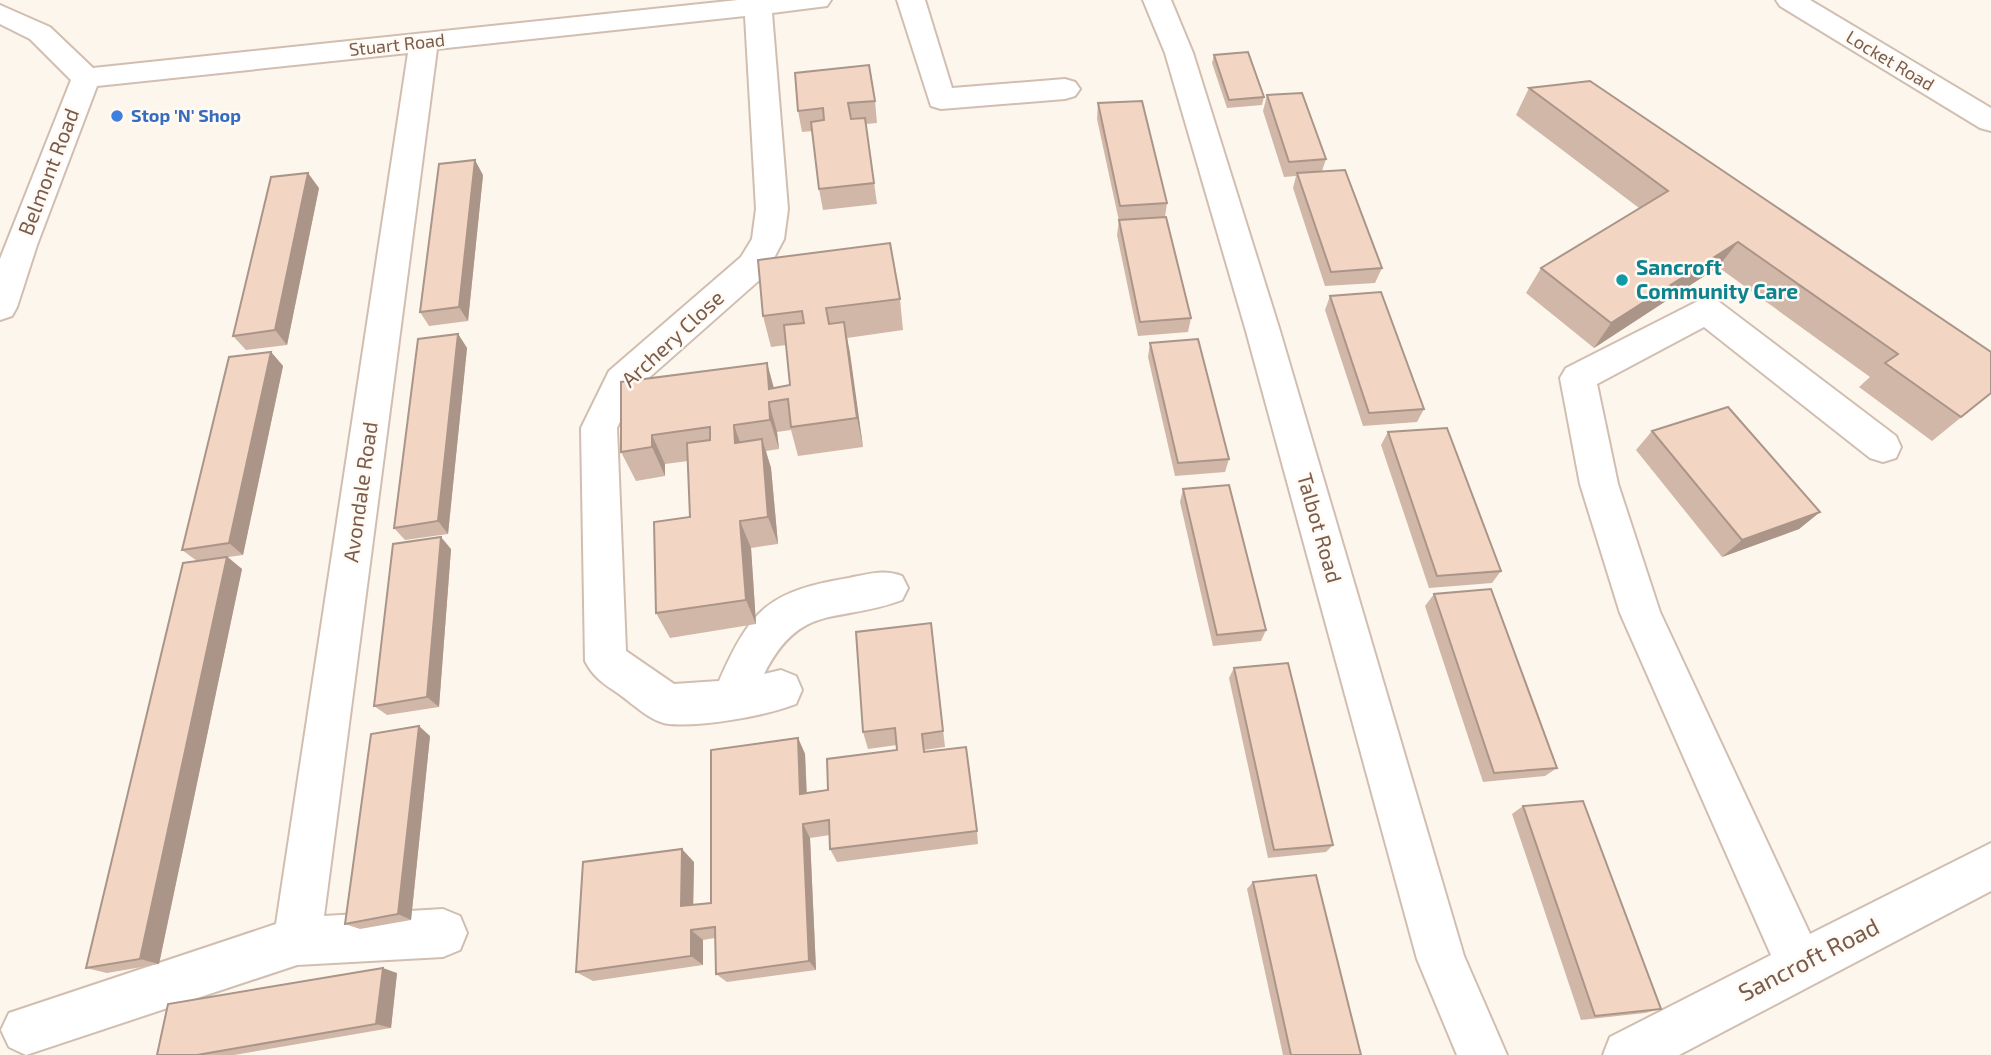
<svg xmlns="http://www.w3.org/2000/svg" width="1991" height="1055" font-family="'Exo 2',sans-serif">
<rect width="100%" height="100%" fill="#fdf6ec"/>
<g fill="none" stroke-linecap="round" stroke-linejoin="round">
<!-- minor casing -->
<g stroke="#d1beb0" stroke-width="4">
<g id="minor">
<path d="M738,0H831L827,6L772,13L788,209L784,239L765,275L635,390L617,428L626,651L674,684L719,681C751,608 770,591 849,578C868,574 884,569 902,576L908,588L902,600C838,624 801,601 764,674L781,670L796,676L802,690L796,704C765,716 702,727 669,724C651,722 633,704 619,694C604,684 593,677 585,661L581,428L609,371L741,257L752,239L756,209L745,16L437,49L324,916L443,909L460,916L467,933L460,950L443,957L297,965L26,1055L9,1047L1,1030L9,1013L276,924L408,53L97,86L37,245L17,307L12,316L0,320V259L71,80L30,39L0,24V5L50,27L93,68Z"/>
<path d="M897,0H925L952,88L1065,79L1075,82L1080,89L1075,96L1065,99L941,109L931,106Z"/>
<path d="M1143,0H1171L1193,53L1280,331L1464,956L1507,1055H1457L1417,959L1246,331L1165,53Z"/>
<path d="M1776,0H1810L1991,108V131L1980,128L1780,6Z"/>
<path d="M1706,297L1718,301L1896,436L1901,447L1896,458L1883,462L1870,458L1704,327L1597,384L1618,484L1660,612L1810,934L1991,843V891L1679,1055H1603L1610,1037L1771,955L1620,613L1580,484L1560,378L1566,368Z"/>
</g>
</g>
<!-- minor -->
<use href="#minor" fill="#fff" fill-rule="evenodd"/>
</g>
<!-- wall -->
<g fill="#d1b7a8">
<path d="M1214,55L1264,97L1262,105L1227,108L1212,63Z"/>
<path d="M795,73L875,101L877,123L866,124L877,204L823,210L819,189L813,131L802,132L798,111Z"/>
<path d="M1529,88L1991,393L1932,441L1859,387L1870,377L1718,267L1594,348L1526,293L1541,268L1639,208L1516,115Z"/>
<path d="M1267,95L1326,159L1322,171L1382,268L1375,283L1325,286L1293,188L1296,176L1284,177L1263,111Z"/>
<path d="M1098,103L1167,203L1165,217L1191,318L1188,332L1138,336L1117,235L1119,221L1097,119Z"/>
<path d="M483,175L468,321L429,326L420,312Z"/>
<path d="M319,188L287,345L246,350L233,336Z"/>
<path d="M1330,296L1424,409L1417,422L1363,426L1325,310Z"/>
<path d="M900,299L903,330L847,338L863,447L798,456L791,430L777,432L779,449L766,451L771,468L778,544L751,548L756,624L670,638L656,613L690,517L688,461L665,464V476L636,481L621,452L767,363L774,388L790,385L786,345L771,347L763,316Z"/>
<path d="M458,334L467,348L448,534L405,540L394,528Z"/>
<path d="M1150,343L1229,459L1225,472L1175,476L1148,357Z"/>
<path d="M271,352L283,366L243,555L228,557L242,569L159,964L107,973L86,968L197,561L182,550Z"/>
<path d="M1652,431L1820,512L1799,529L1722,557L1636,450Z"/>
<path d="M1388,432L1501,571L1492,583L1429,588L1381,445Z"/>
<path d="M1183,489L1266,630L1261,641L1213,646L1180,502Z"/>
<path d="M451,549L439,707L387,715L374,706Z"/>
<path d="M1434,594L1557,768L1545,776L1483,782L1425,606Z"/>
<path d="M931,623L945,747L924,750L925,752L977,831L978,844L837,862L830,849V835L810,838L816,970L727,982L716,974L715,938L703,940V965L593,981L576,972L694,862L693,905L711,903L798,738L805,754L807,793L828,790L897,750V745L868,749L863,732Z"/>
<path d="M1234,668L1333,845L1326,852L1268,858L1229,678Z"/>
<path d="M430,736L411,920L360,929L345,924Z"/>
<path d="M1523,806L1661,1009L1645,1013L1581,1020L1512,814Z"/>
<path d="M1253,882L1361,1055H1283L1247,889Z"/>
<path d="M397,973L391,1028L234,1055H157Z"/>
</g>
<!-- shaded-wall -->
<g fill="#aa9588">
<path d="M475,160L483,175L468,321L459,307Z"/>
<path d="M308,173L319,188L287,345L275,330Z"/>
<path d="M1738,242L1718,267L1594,348L1611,323Z"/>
<path d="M844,322L850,353L863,447L857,418Z"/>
<path d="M458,334L467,348L448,534L438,521Z"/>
<path d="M271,352L283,366L243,555L229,543Z"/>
<path d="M767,363L775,393L769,389Z"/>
<path d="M769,402L777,432L779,449L770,420Z"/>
<path d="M734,425L744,454L735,443Z"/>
<path d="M652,435L665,464V476L652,447Z"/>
<path d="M762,439L771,468L778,544L768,517Z"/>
<path d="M1820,512L1799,529L1722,557L1742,540Z"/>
<path d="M740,521L751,548L756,624L746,600Z"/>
<path d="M441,537L451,549L439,707L427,697Z"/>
<path d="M227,557L242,569L159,964L140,959Z"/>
<path d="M419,726L430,736L411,920L398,914Z"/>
<path d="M798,738L805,754L807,808L800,794Z"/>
<path d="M803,824L810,838L816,970L809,961Z"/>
<path d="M682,849L694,862L693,917L681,906Z"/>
<path d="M691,930L703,940V965L691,956Z"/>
<path d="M383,968L397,973L391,1028L376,1024Z"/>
</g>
<!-- building -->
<g fill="#f3d5c3" stroke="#aa9588" stroke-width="2">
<path d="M1248,52L1264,97L1229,100L1214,55Z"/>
<path d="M869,65L875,101L848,103L851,119L865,118L874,183L819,189L811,122L824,120L823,108L798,111L795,73Z"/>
<path d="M1590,81L1991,352V393L1961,417L1885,363L1898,354L1738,242L1611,323L1541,268L1668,191L1529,88Z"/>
<path d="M1302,93L1326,159L1289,162L1267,95Z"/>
<path d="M1142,101L1167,203L1120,206L1098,103Z"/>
<path d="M475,160L459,307L420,312L439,164Z"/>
<path d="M1345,170L1382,268L1331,272L1297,173Z"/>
<path d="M308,173L275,330L233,336L271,177Z"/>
<path d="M1166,217L1191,318L1140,322L1119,220Z"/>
<path d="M890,243L900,299L826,308L829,324L844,322L857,418L791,427L788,399L769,402L770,420L734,425L735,443L762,439L768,517L740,521L746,600L656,613L654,522L690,517L687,443L710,440V427L652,435V447L621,452V382L767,363L769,389L790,385L784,325L804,323L802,311L763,316L758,260Z"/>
<path d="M1381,292L1424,409L1369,413L1330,296Z"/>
<path d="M458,334L438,521L394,528L418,339Z"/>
<path d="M1198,339L1229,459L1178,463L1150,343Z"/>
<path d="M271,352L229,543L182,550L229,357Z"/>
<path d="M1728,407L1820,512L1742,540L1652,431Z"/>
<path d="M1447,428L1501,571L1437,576L1388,432Z"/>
<path d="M1229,485L1266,630L1217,635L1183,489Z"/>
<path d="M441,537L427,697L374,706L393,544Z"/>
<path d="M227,557L140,959L86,968L183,563Z"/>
<path d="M1491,589L1557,768L1494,773L1434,594Z"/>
<path d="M931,623L943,731L922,734L924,752L966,747L977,831L830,849L829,820L803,824L809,961L716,974L715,927L691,930V956L576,972L583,862L682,849L681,906L711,903V750L798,738L800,794L828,790L827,759L897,750L895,728L863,732L856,632Z"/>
<path d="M1288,663L1333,845L1274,850L1234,668Z"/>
<path d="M419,726L398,914L345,924L371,734Z"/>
<path d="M1583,801L1661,1009L1595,1016L1523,806Z"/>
<path d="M1316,875L1361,1055H1291L1253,882Z"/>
<path d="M383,968L376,1024L197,1055H157L168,1004Z"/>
</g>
<!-- markers -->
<circle fill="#3f7fe0" stroke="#fffaf3" stroke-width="2.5" cx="117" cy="116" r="7"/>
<circle fill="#0f9aa8" stroke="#fffaf3" stroke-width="2.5" cx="1622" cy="280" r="7"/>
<g text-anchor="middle" stroke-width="5" stroke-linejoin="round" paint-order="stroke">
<!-- far-street labels -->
<g font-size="18" fill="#7a5c4d" stroke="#fffaf3">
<text transform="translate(397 45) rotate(-6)" y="6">Stuart Road</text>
<text transform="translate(1890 61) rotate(31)" y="6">Locket Road</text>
</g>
<!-- far-shop labels -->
<g font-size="18" font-weight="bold" fill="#366cbe" stroke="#fffaf3" text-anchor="start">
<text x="131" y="122">Stop 'N' Shop</text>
</g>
<!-- street labels -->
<g font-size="21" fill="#7a5c4d" stroke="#fffaf3">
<text transform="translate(49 172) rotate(-69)" y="7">Belmont Road</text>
<text transform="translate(673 339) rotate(-43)" y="7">Archery Close</text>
<text transform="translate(361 492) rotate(-82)" y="7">Avondale Road</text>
<text transform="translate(1319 528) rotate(74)" y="7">Talbot Road</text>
</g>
<!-- culture labels -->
<g font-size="21" font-weight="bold" fill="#0d838f" stroke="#fffaf3" text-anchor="start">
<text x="1636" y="275">Sancroft<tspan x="1636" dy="24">Community Care</tspan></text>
</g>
<!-- near-street labels -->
<g font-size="24" fill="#7a5c4d" stroke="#fffaf3">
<text transform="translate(1809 960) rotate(-27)" y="8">Sancroft Road</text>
</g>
</g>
</svg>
